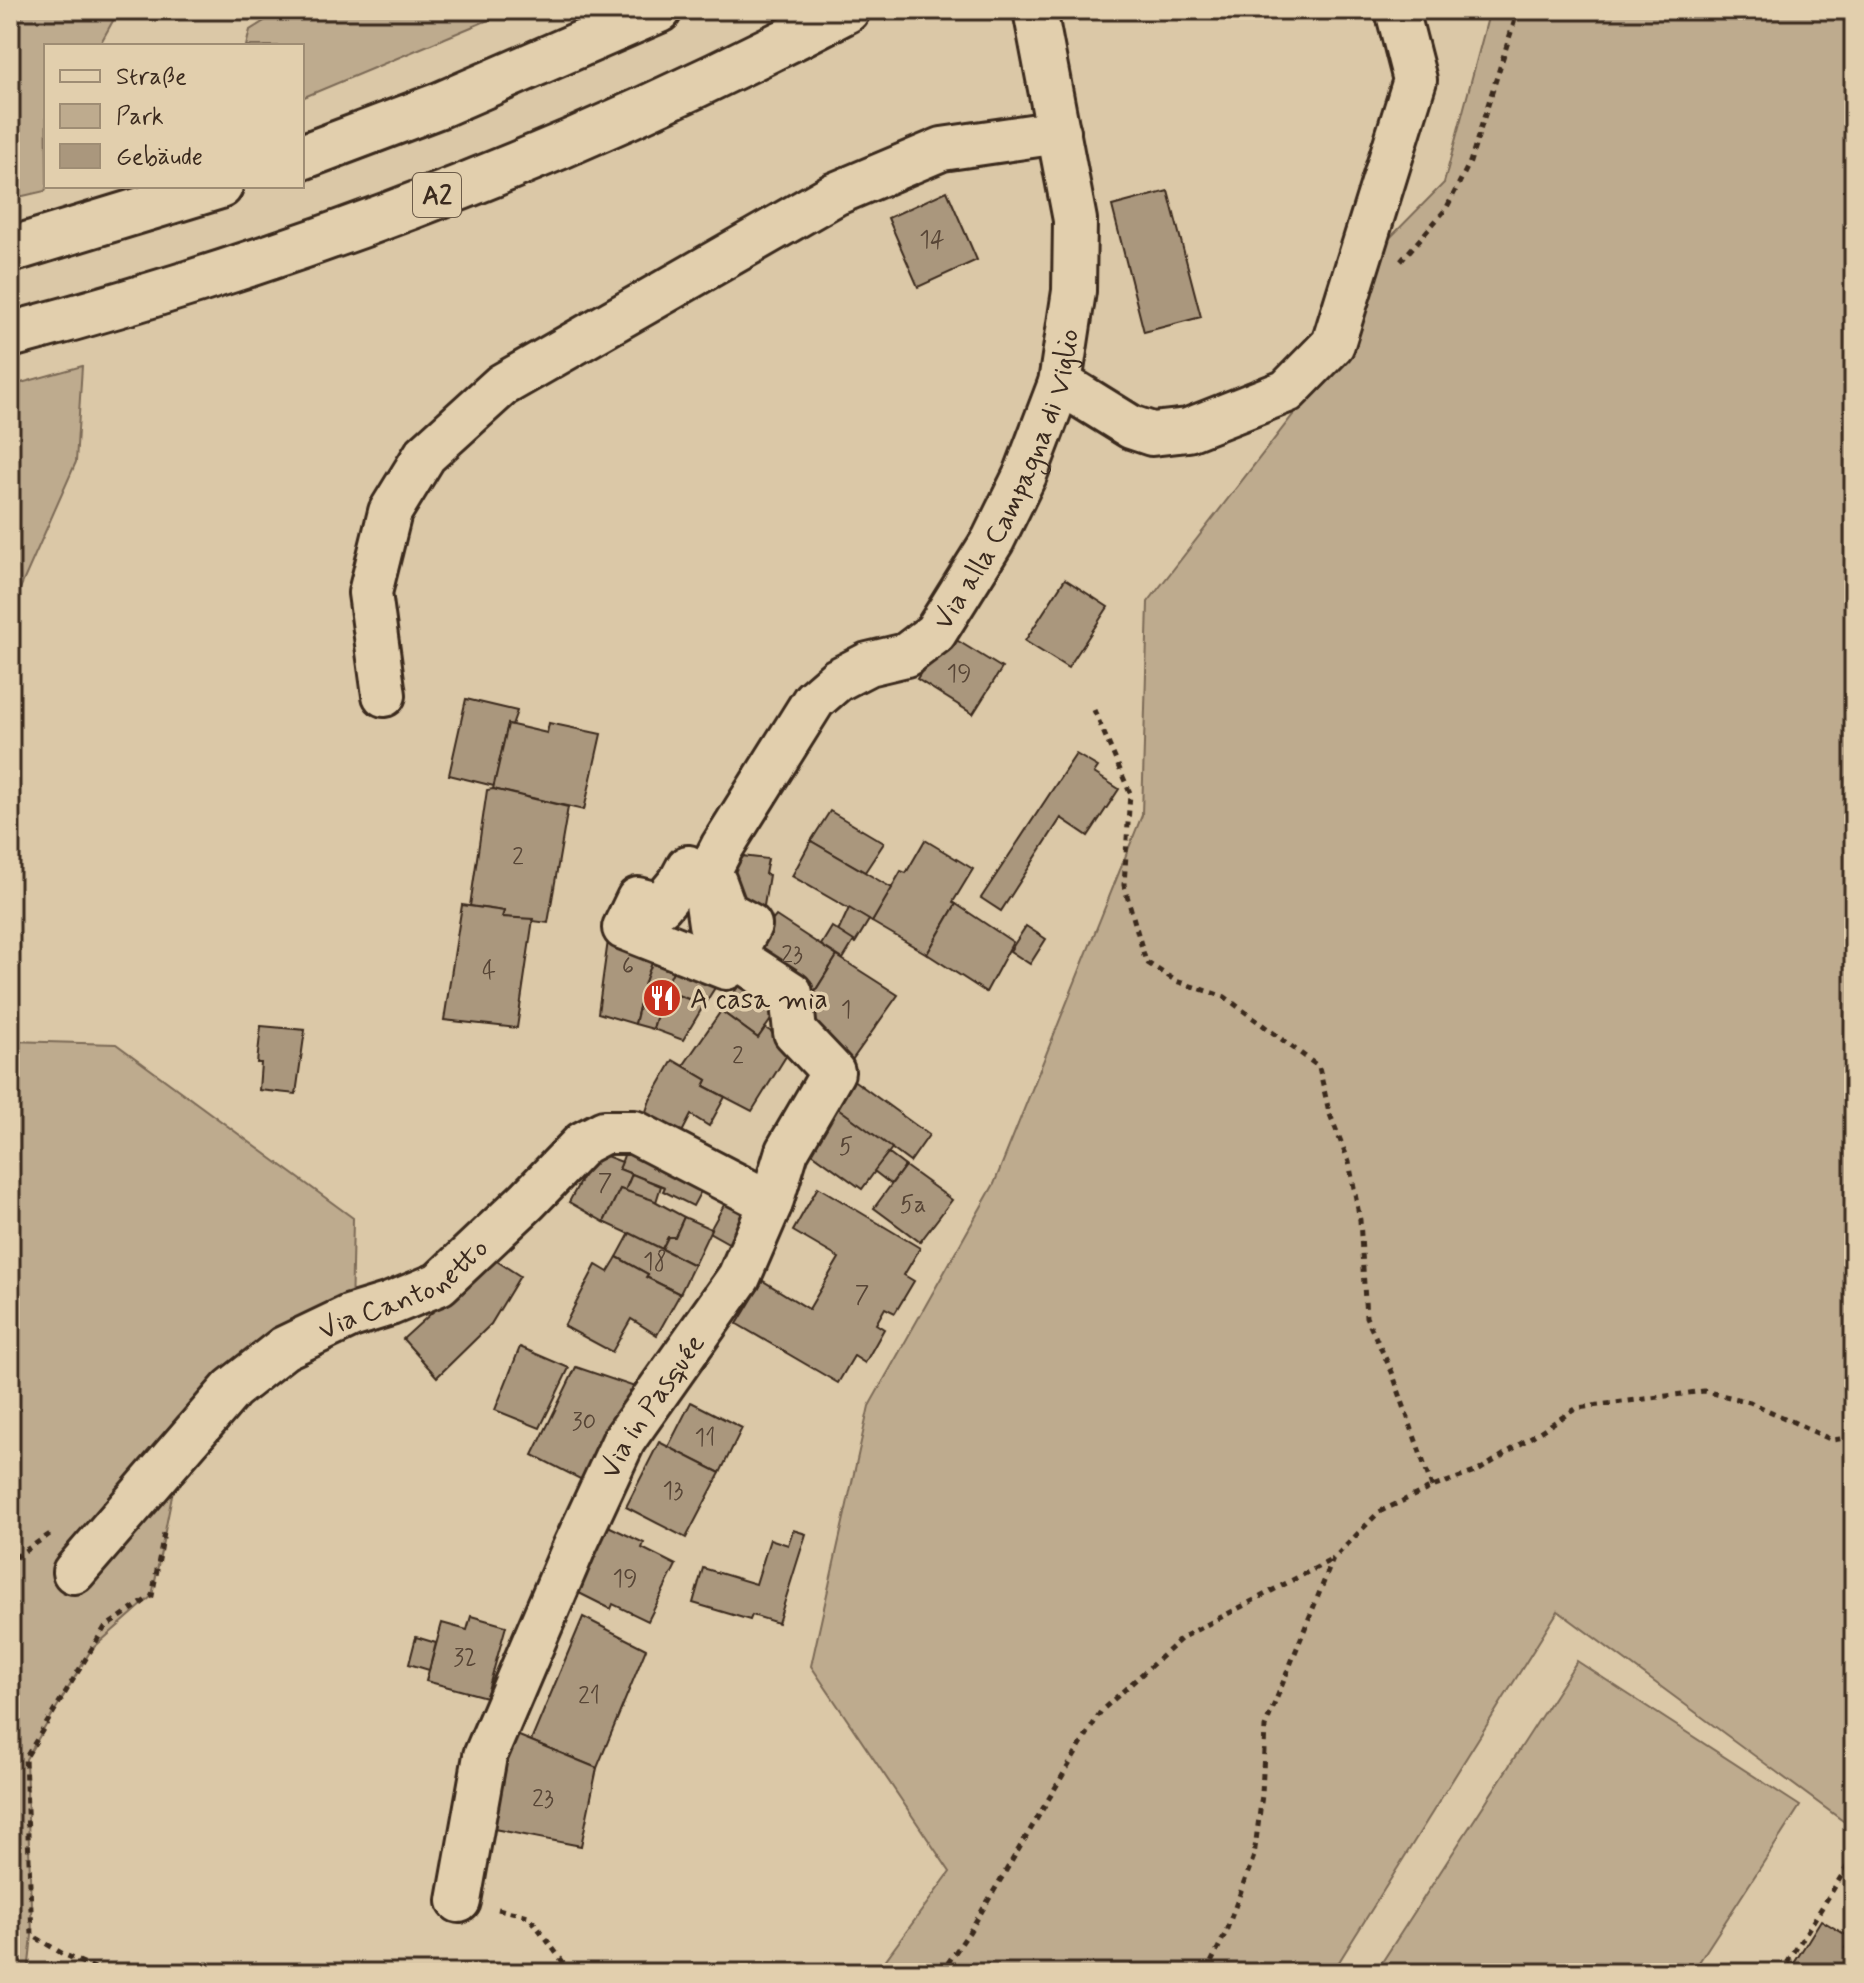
<svg xmlns="http://www.w3.org/2000/svg" width="1864" height="1983" font-family="Mynerve,sans-serif">
<rect width="100%" height="100%" fill="#dbc8a7"/>
<filter id="ink" filterUnits="userSpaceOnUse"><feTurbulence type="fractalNoise" baseFrequency=".0125" numOctaves="2"/><feDisplacementMap in="SourceGraphic" scale="16" xChannelSelector="R" yChannelSelector="G"/><feConvolveMatrix kernelMatrix="1 2 1 2 8 2 1 2 1" color-interpolation-filters="sRGB"/></filter>
<g filter="url(#ink)">
<!-- green -->
<g fill="#beab8e" stroke="#7c6a56" stroke-width="2">
<path d="M24,10H119L99,46H46L47,186L45,191L10,199V44Z"/>
<path d="M282,10H512L302,98V46H246L250,30Z"/>
<path d="M1490,10H1854V1829L1558,1611L1332,1973H876L950,1872L811,1666L869,1406L994,1184L1142,815L1148,602L1357,332L1371,257L1444,183Z"/>
<path d="M82,366L76,462L19,591L10,594V386Z"/>
<path d="M10,1041L116,1044L353,1218L351,1316L182,1446L152,1596L91,1650L26,1759L32,1935L28,1973H10Z"/>
<path d="M1577,1661L1800,1806L1692,1973H1375Z"/>
</g>
<!-- building -->
<g fill="#aa977d" stroke="#3b2a1e" stroke-width="2">
<path d="M947,191L977,260L918,287L888,218Z"/>
<path d="M1168,191L1201,317L1144,332L1112,206Z"/>
<path d="M1065,579L1108,607L1068,668L1025,641Z"/>
<path d="M945,633L1002,668L973,714L917,679Z"/>
<path d="M466,699L517,711L512,725L508,724L494,786L449,775Z"/>
<path d="M549,723L601,734L584,810L493,789L508,724L547,733Z"/>
<path d="M1076,754L1098,767L1094,773L1119,789L1088,836L1061,818L1001,911L981,898Z"/>
<path d="M493,789L568,807L548,923L502,917L504,911L470,906L487,790Z"/>
<path d="M830,811L884,843L865,872L811,841Z"/>
<path d="M925,840L973,869L953,902L956,904L927,954L872,922L901,871L906,873Z"/>
<path d="M811,841L892,888L872,922L792,876Z"/>
<path d="M742,854V856L768,859L765,874L769,875L763,912L731,908L736,876L726,875Z"/>
<path d="M956,904L1013,942L986,992L927,954Z"/>
<path d="M462,905L504,911L502,917L533,919L517,1028L444,1020Z"/>
<path d="M849,908L869,920L855,943L838,932Z"/>
<path d="M776,916L837,956L815,991L746,953Z"/>
<path d="M610,926L658,947L645,982L635,1024L598,1013Z"/>
<path d="M1026,926L1046,939L1030,964L1010,951Z"/>
<path d="M832,927L854,941L843,959L821,945Z"/>
<path d="M658,947L679,959L664,990L653,1029L635,1024L645,982Z"/>
<path d="M837,956L898,995L852,1060L796,1022Z"/>
<path d="M679,959L723,975L704,1005L664,990Z"/>
<path d="M745,977L782,1004L758,1038L721,1011Z"/>
<path d="M664,990L704,1005L683,1040L653,1029Z"/>
<path d="M721,1011L758,1038L765,1028L793,1045L752,1111L704,1086L707,1080L683,1066Z"/>
<path d="M261,1026L305,1030L296,1094L259,1090L261,1063H257Z"/>
<path d="M673,1060L707,1080L704,1086L725,1097L709,1126L691,1115L677,1142L642,1123L650,1100Z"/>
<path d="M852,1079L929,1135L910,1162L833,1105Z"/>
<path d="M831,1103L892,1148L862,1189L801,1145Z"/>
<path d="M630,1139L708,1178L693,1206L663,1191L665,1187L619,1169Z"/>
<path d="M596,1152L622,1162L619,1169L632,1174L625,1191L620,1189L604,1222L569,1202Z"/>
<path d="M888,1153L905,1166L891,1184L874,1171Z"/>
<path d="M905,1166L952,1200L920,1242L874,1208Z"/>
<path d="M632,1174L661,1186L656,1202L625,1191Z"/>
<path d="M818,1187L920,1248L904,1275L914,1281L895,1313L885,1308L876,1324L884,1329L865,1363L854,1356L838,1383L737,1324L763,1281L809,1309L839,1258L793,1231Z"/>
<path d="M620,1189L653,1200L684,1217L675,1237H668L662,1249L604,1222Z"/>
<path d="M730,1194L757,1207L732,1245L709,1232Z"/>
<path d="M684,1217L711,1229L694,1265L662,1249L668,1237H675Z"/>
<path d="M630,1233L694,1265L680,1294L646,1277L648,1274L617,1257Z"/>
<path d="M617,1257L648,1274L646,1277L680,1294L657,1335L631,1319L612,1352L564,1326L596,1265L608,1272Z"/>
<path d="M492,1258L520,1276L491,1324L437,1377L403,1339Z"/>
<path d="M520,1347L569,1368L540,1428L495,1410Z"/>
<path d="M576,1367L635,1387L586,1482L533,1455Z"/>
<path d="M691,1402L742,1428L720,1473L668,1447Z"/>
<path d="M659,1442L720,1473L686,1538L626,1507Z"/>
<path d="M606,1525L644,1543L642,1548L676,1565L648,1621L613,1604L611,1609L573,1590Z"/>
<path d="M793,1530L806,1534L778,1623L752,1615L750,1620L693,1603L703,1568L756,1584L770,1539L788,1545Z"/>
<path d="M471,1616L506,1626L486,1697L426,1681L442,1623L467,1630Z"/>
<path d="M583,1617L646,1649L597,1768L531,1741Z"/>
<path d="M416,1637L436,1643L429,1670L409,1664Z"/>
<path d="M507,1731L597,1768L581,1846L489,1828Z"/>
<path d="M1821,1920L1851,1938L1845,1948L1854,1954V1973H1788Z"/>
</g>
<g fill="none" stroke-linecap="round" stroke-linejoin="round">
<!-- minor casing -->
<g stroke="#3b2a1e" stroke-width="48">
<g id="minor">
<path d="M1060,383L1131,427L1152,434L1188,430L1287,391L1333,344L1415,80L1397,10"/>
<path d="M384,695L370,593L390,512L425,455L502,385L835,194L942,149L1059,132"/>
<path d="M688,867L715,882L726,912L750,925L726,968L624,928L638,899L661,905L680,882Z"/>
<path id="s1" d="M74,1572L232,1389L284,1348L351,1316L390,1304L439,1284L527,1201L583,1143L604,1132H634L771,1203"/>
<path id="s2" d="M459,1901L485,1756L573,1550L624,1440L739,1277L771,1203L787,1151L833,1072L795,1032L791,993L742,961L710,924L704,882L722,847L814,700L837,680L868,664L906,655L935,633L993,540L1025,475L1060,383L1074,291L1075,220L1035,10"/>
</g>
</g>
<!-- highway casing -->
<g stroke="#3b2a1e" stroke-width="50">
<g id="highway">
<path d="M302,157L440,105L659,10"/>
<path d="M10,250L220,186"/>
<path d="M10,335C299,259 582,149 847,10"/>
</g>
</g>
<!-- path -->
<g stroke="#3b2a1e" stroke-width="5" stroke-dasharray="6 6" stroke-linecap="butt">
<path d="M10,23L14,10"/>
<path d="M1401,261L1446,209L1470,162L1518,10"/>
<path d="M1094,710L1130,793L1124,885L1146,962L1176,981L1225,997L1319,1067L1329,1112L1349,1162L1360,1220L1366,1317L1392,1372L1432,1487"/>
<path d="M10,1569L17,1556L53,1532"/>
<path d="M498,1909L529,1916L571,1973"/>
<path d="M106,1973L63,1954L32,1935L25,1759L105,1627L152,1596L165,1528"/>
<path d="M941,1973L970,1931L1101,1711L1183,1637L1333,1559"/>
<path d="M1206,1973L1225,1934L1254,1856L1262,1795L1265,1727L1333,1559L1379,1512L1432,1487L1478,1471L1577,1408L1704,1391L1750,1402L1832,1440L1854,1437"/>
<path d="M1781,1973L1854,1856"/>
</g>
<!-- minor -->
<use href="#minor" stroke="#e2cfad" stroke-width="42"/>
<!-- highway -->
<use href="#highway" stroke="#e2cfad" stroke-width="44"/>
</g>
</g>
<!-- icons -->
<defs>
<g id="restaurant-disc" transform="scale(2)"><circle r="9.5" fill="#c8321e" stroke="#e2cfad"/><path d="M-5-6h1v4h1v-4h1v4h1v-4h1v5L-1.5 .5V6h-2V.5L-5-1ZM5-6V6H3V1.5H1.5Q1.5-4 5-6Z" fill="#fff"/></g>
</defs>
<g fill-rule="evenodd">
<use href="#restaurant-disc" x="662" y="998"/>
</g>
<g text-anchor="middle" stroke-width="7" stroke-linejoin="round" paint-order="stroke">
<!-- number labels -->
<g font-size="24" fill="#574536">
<text x="932" y="247">14</text>
<text x="959" y="681">19</text>
<text x="518" y="864">2</text>
<text x="792" y="962">23</text>
<text x="628" y="973">6</text>
<text x="489" y="978">4</text>
<text x="846" y="1017">1</text>
<text x="738" y="1063">2</text>
<text x="846" y="1154">5</text>
<text x="605" y="1190">7</text>
<text x="913" y="1212">5a</text>
<text x="655" y="1269">18</text>
<text x="862" y="1302">7</text>
<text x="584" y="1429">30</text>
<text x="705" y="1445">11</text>
<text x="673" y="1498">13</text>
<text x="625" y="1586">19</text>
<text x="465" y="1665">32</text>
<text x="589" y="1703">21</text>
<text x="543" y="1806">23</text>
</g>
<!-- shield labels -->
<rect fill="#e2cfad" stroke="#6d5c49" stroke-width="2" x="413" y="173" width="48" height="44" rx="6"/>
<g font-size="26" font-weight="bold" fill="#3b2a1e">
<text x="437" y="204">A2</text>
</g>
<!-- street labels -->
<g font-size="28" fill="#3b2a1e" stroke="#e2cfad">
<text dy="10" stroke="none"><textPath href="#s2" startOffset="1688">Via alla Campagna di Viglio</textPath></text>
<text dy="10" stroke="none"><textPath href="#s1" startOffset="442">Via Cantonetto</textPath></text>
<text dy="10" stroke="none"><textPath href="#s2" startOffset="536">Via in Pasquée</textPath></text>
</g>
<!-- poi labels -->
<g font-size="28" fill="#3b2a1e" stroke="#e2cfad" text-anchor="start">
<text x="690" y="1008">A casa mia</text>
</g>
</g>
<!-- margin -->
<rect width="1864" height="1983" fill="none" stroke="#e2cfad" stroke-width="40"/>
<rect x="20" y="20" width="1824" height="1943" fill="none" stroke="#3b2a1e" stroke-width="3" filter="url(#ink)"/>
<!-- legend -->
<rect x="44" y="44" width="260" height="144" fill="#e2cfad" stroke="#9f8d74" stroke-width="2"/>
<rect x="60" y="70" width="40" height="12" fill="#e2cfad" stroke="#9f8d74" stroke-width="2"/>
<text x="116" y="84" font-size="24" fill="#3b2a1e">Straße</text>
<rect x="60" y="104" width="40" height="24" fill="#beab8e" stroke="#9f8d74" stroke-width="2"/>
<text x="116" y="124" font-size="24" fill="#3b2a1e">Park</text>
<rect x="60" y="144" width="40" height="24" fill="#aa977d" stroke="#9f8d74" stroke-width="2"/>
<text x="116" y="164" font-size="24" fill="#3b2a1e">Gebäude</text>
</svg>
